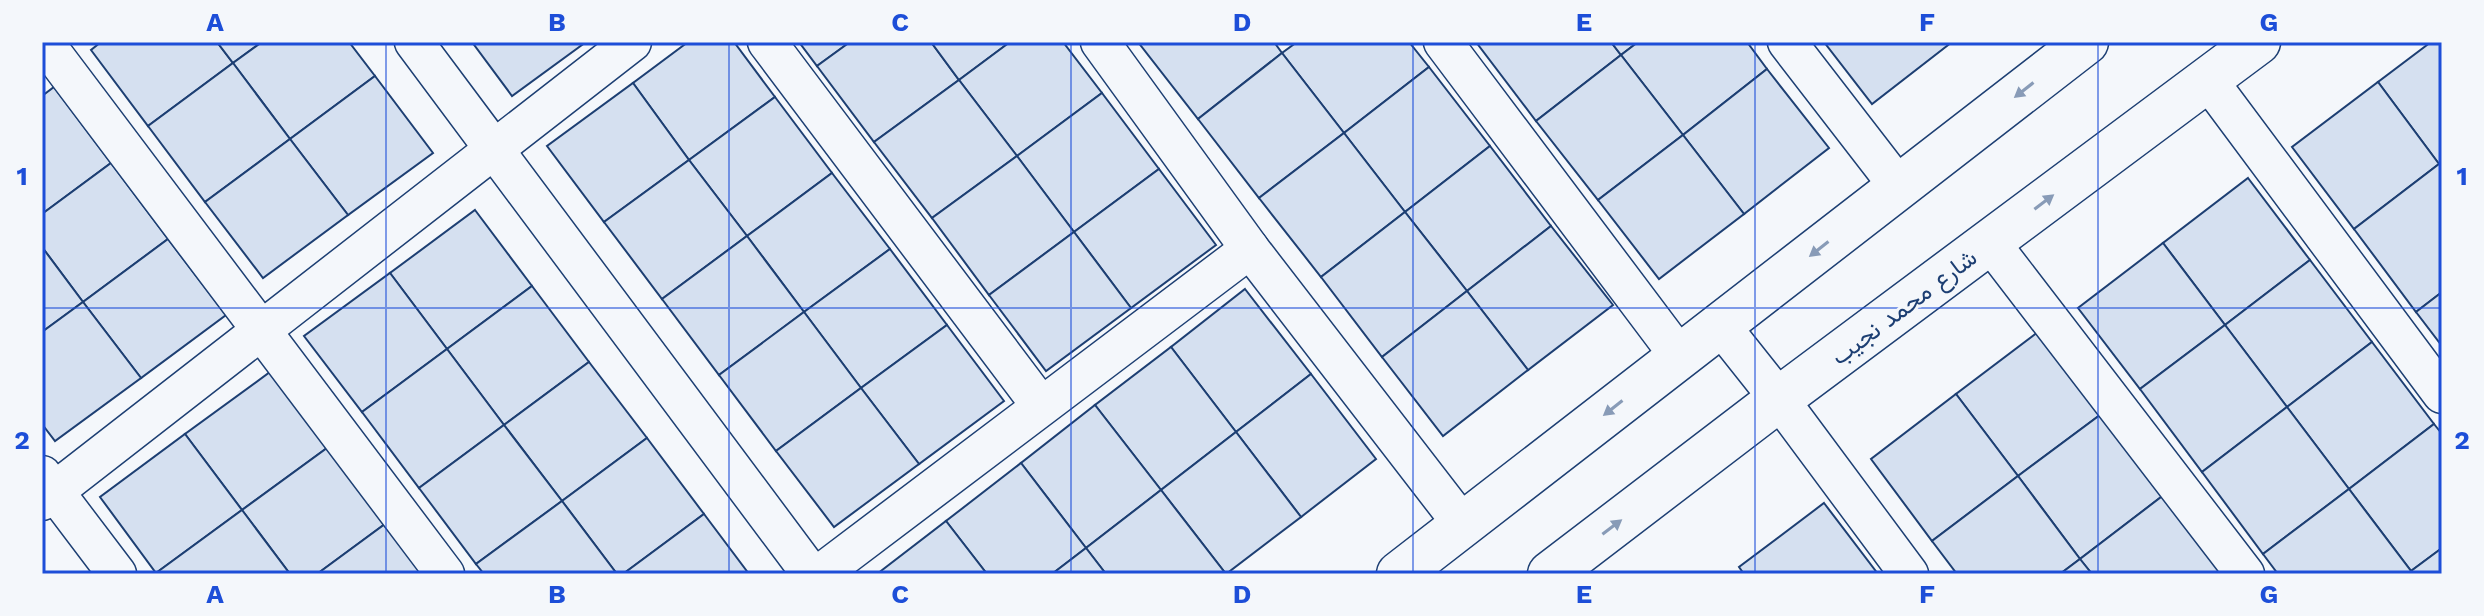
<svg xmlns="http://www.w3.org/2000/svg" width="2484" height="616" font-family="'Work Sans',Vazirmatn,sans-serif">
<rect width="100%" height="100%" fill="#f4f7fb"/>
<!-- building -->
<g fill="#d5e0f0" stroke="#1d3f73" stroke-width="2">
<path d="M101,42H217L233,63L148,126L91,50Z"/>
<path d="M217,42H262L233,63Z"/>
<path d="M262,42H349L375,76L290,139L233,63Z"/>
<path d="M472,42H586L512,96Z"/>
<path d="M688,42H734L775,97L689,160L633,83Z"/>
<path d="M799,42H850L817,66Z"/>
<path d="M850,42H931L959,80L874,142L817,66Z"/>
<path d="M931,42H1010L959,80Z"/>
<path d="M1010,42H1063L1102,93L1017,156L959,80Z"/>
<path d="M1138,42H1274L1282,53L1198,119Z"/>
<path d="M1297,42H1409L1429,67L1344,133L1282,53Z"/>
<path d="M1476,42H1611L1621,55L1536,121Z"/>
<path d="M1611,42H1638L1621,55Z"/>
<path d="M1638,42H1747L1767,69L1683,135L1621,55Z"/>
<path d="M1824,42H1952L1872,104Z"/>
<path d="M2431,42H2442V162L2439,164L2378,82Z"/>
<path d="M1282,53L1344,133L1259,198L1198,119Z"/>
<path d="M1621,55L1683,135L1598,200L1536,121Z"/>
<path d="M233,63L290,139L205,202L148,126Z"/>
<path d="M1429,67L1490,146L1405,212L1344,133Z"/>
<path d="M1767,69L1829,148L1744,214L1683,135Z"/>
<path d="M375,76L433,153L348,215L290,139Z"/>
<path d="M959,80L1017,156L932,218L874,142Z"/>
<path d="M2378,82L2439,164L2354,229L2292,147Z"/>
<path d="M633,83L689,160L604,222L547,146Z"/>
<path d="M54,87L111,163L42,214V96Z"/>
<path d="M1102,93L1159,169L1074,232L1017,156Z"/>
<path d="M775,97L832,173L747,236L689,160Z"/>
<path d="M1344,133L1405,212L1321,277L1259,198Z"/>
<path d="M1683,135L1744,214L1659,279L1598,200Z"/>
<path d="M290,139L348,215L263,278L205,202Z"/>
<path d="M1490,146L1551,226L1467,291L1405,212Z"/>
<path d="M1017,156L1074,232L989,295L932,218Z"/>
<path d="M689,160L747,236L662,299L604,222Z"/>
<path d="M111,163L168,239L83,302L42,247V214Z"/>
<path d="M2439,164L2442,168V292L2416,312L2354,229Z"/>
<path d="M1159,169L1216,245L1131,308L1074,232Z"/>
<path d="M832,173L890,249L804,312L747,236Z"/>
<path d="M2248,178L2310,260L2225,325L2163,243Z"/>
<path d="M475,210L532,286L447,349L390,273Z"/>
<path d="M1405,212L1467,291L1382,357L1321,277Z"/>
<path d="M1551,226L1613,305L1528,370L1467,291Z"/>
<path d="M1074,232L1131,308L1046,371L989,295Z"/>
<path d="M747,236L804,312L719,375L662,299Z"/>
<path d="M168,239L226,315L141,378L83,302Z"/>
<path d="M2163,243L2225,325L2140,389L2078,308Z"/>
<path d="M42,247L83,302L42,332Z"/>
<path d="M890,249L947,325L861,388L804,312Z"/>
<path d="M2310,260L2372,342L2287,407L2225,325Z"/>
<path d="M390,273L447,349L362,412L304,336Z"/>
<path d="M532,286L589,362L504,425L447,349Z"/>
<path d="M1245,289L1311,374L1236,432L1171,347Z"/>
<path d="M1467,291L1528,370L1443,436L1382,357Z"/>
<path d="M2442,292V346L2416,312Z"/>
<path d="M83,302L141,378L55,441L42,424V332Z"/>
<path d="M804,312L861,388L776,451L719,375Z"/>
<path d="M947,325L1004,401L919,464L861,388Z"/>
<path d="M2225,325L2287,407L2202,472L2140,389Z"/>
<path d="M2042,329L2104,412L2018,476L1956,394Z"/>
<path d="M2372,342L2434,424L2349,489L2287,407Z"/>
<path d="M1171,347L1236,432L1161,490L1095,405Z"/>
<path d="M447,349L504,425L419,488L362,412Z"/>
<path d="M589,362L647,438L562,501L504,425Z"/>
<path d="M270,372L327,448L242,510L185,434Z"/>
<path d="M1311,374L1376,459L1301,517L1236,432Z"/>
<path d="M861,388L919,464L834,527L776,451Z"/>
<path d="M1956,394L2018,476L1932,541L1871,459Z"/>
<path d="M1095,405L1161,490L1086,548L1021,463Z"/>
<path d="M2287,407L2349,489L2263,554L2202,472Z"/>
<path d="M2104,412L2165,494L2080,559L2018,476Z"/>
<path d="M2434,424L2442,434V548L2411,571L2349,489Z"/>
<path d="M504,425L562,501L476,564L419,488Z"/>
<path d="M1236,432L1301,517L1226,574L1161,490Z"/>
<path d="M185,434L242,510L156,573L100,497Z"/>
<path d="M647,438L704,514L623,574H617L562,501Z"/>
<path d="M327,448L385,524L317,574H290L242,510Z"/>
<path d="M1021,463L1086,548L1052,574H987L946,521Z"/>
<path d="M2018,476L2080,559L2060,574H1957L1932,541Z"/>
<path d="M2349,489L2411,571L2408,574H2278L2263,554Z"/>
<path d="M1161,490L1226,574H1106L1086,548Z"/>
<path d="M2165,494L2226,574H2092L2080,559Z"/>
<path d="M562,501L617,574H484L476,564Z"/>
<path d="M1824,503L1878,574H1744L1739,567Z"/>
<path d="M242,510L290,574L156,573Z"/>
<path d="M704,514L749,574H623Z"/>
<path d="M946,521L987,574H877Z"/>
<path d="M385,524L422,574H317Z"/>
<path d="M1086,548L1106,574H1052Z"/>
<path d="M2442,548V574H2413L2411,571Z"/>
<path d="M2080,559L2092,574H2060Z"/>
</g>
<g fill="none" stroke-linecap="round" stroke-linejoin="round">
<!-- minor casing -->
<g stroke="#1d3f73" stroke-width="41">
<g id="minor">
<path d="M44,42L445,574"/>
<path d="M414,42L811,574"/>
<path d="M767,42L1041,406"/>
<path d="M1100,42L1250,249L1463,525"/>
<path d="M1443,42L1680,357"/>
<path d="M1787,42L1899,187"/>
<path d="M2208,80L2442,394"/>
<path d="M1990,242L2245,574"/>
<path d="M1721,326L1779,399L1909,574"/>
<path d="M42,475L117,574"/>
<path d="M42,501L632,42"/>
<path d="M820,574L1250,249"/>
</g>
</g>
<!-- major casing -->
<g stroke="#1d3f73" stroke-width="47">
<g id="major">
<path d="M1399,574L2086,42"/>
<path d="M1550,574L1779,399L2258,42"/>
</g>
</g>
<!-- minor -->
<use href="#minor" stroke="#f4f7fb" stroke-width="38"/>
<!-- major -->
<use href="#major" stroke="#f4f7fb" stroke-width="44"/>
</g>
<!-- one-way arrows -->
<defs><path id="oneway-solid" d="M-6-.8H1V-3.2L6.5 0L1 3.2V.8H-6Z" transform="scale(2)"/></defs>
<g fill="#889bb7">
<use href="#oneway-solid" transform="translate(2024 90) rotate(142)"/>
<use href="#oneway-solid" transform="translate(2044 202) rotate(-37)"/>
<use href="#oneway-solid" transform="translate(1819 249) rotate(142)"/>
<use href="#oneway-solid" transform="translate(1613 408) rotate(142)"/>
<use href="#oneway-solid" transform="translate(1612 527) rotate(-37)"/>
</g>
<!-- grid -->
<path fill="none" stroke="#1d4ed8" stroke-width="2" stroke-opacity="0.55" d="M386,42V574M729,42V574M1071,42V574M1413,42V574M1755,42V574M2098,42V574M42,308H2442"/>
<g text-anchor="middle" stroke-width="6" stroke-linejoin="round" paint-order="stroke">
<!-- street labels -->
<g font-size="24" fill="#1d3f73" stroke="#f4f7fb">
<text transform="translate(1904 307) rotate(-37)" y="8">شارع محمد نجيب</text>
</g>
</g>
<!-- border -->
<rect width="2484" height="616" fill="none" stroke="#f4f7fb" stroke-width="88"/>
<rect x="44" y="44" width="2396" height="528" fill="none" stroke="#1d4ed8" stroke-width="3"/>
<g font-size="26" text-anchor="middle" font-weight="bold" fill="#1d4ed8">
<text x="215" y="31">A</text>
<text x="557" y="31">B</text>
<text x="900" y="31">C</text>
<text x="1242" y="31">D</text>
<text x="1584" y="31">E</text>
<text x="1927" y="31">F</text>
<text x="2269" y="31">G</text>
<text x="22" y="185">1</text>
<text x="2462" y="185">1</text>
<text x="22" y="449">2</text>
<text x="2462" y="449">2</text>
<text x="215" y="603">A</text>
<text x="557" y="603">B</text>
<text x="900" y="603">C</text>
<text x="1242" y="603">D</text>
<text x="1584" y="603">E</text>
<text x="1927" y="603">F</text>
<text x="2269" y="603">G</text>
</g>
</svg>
